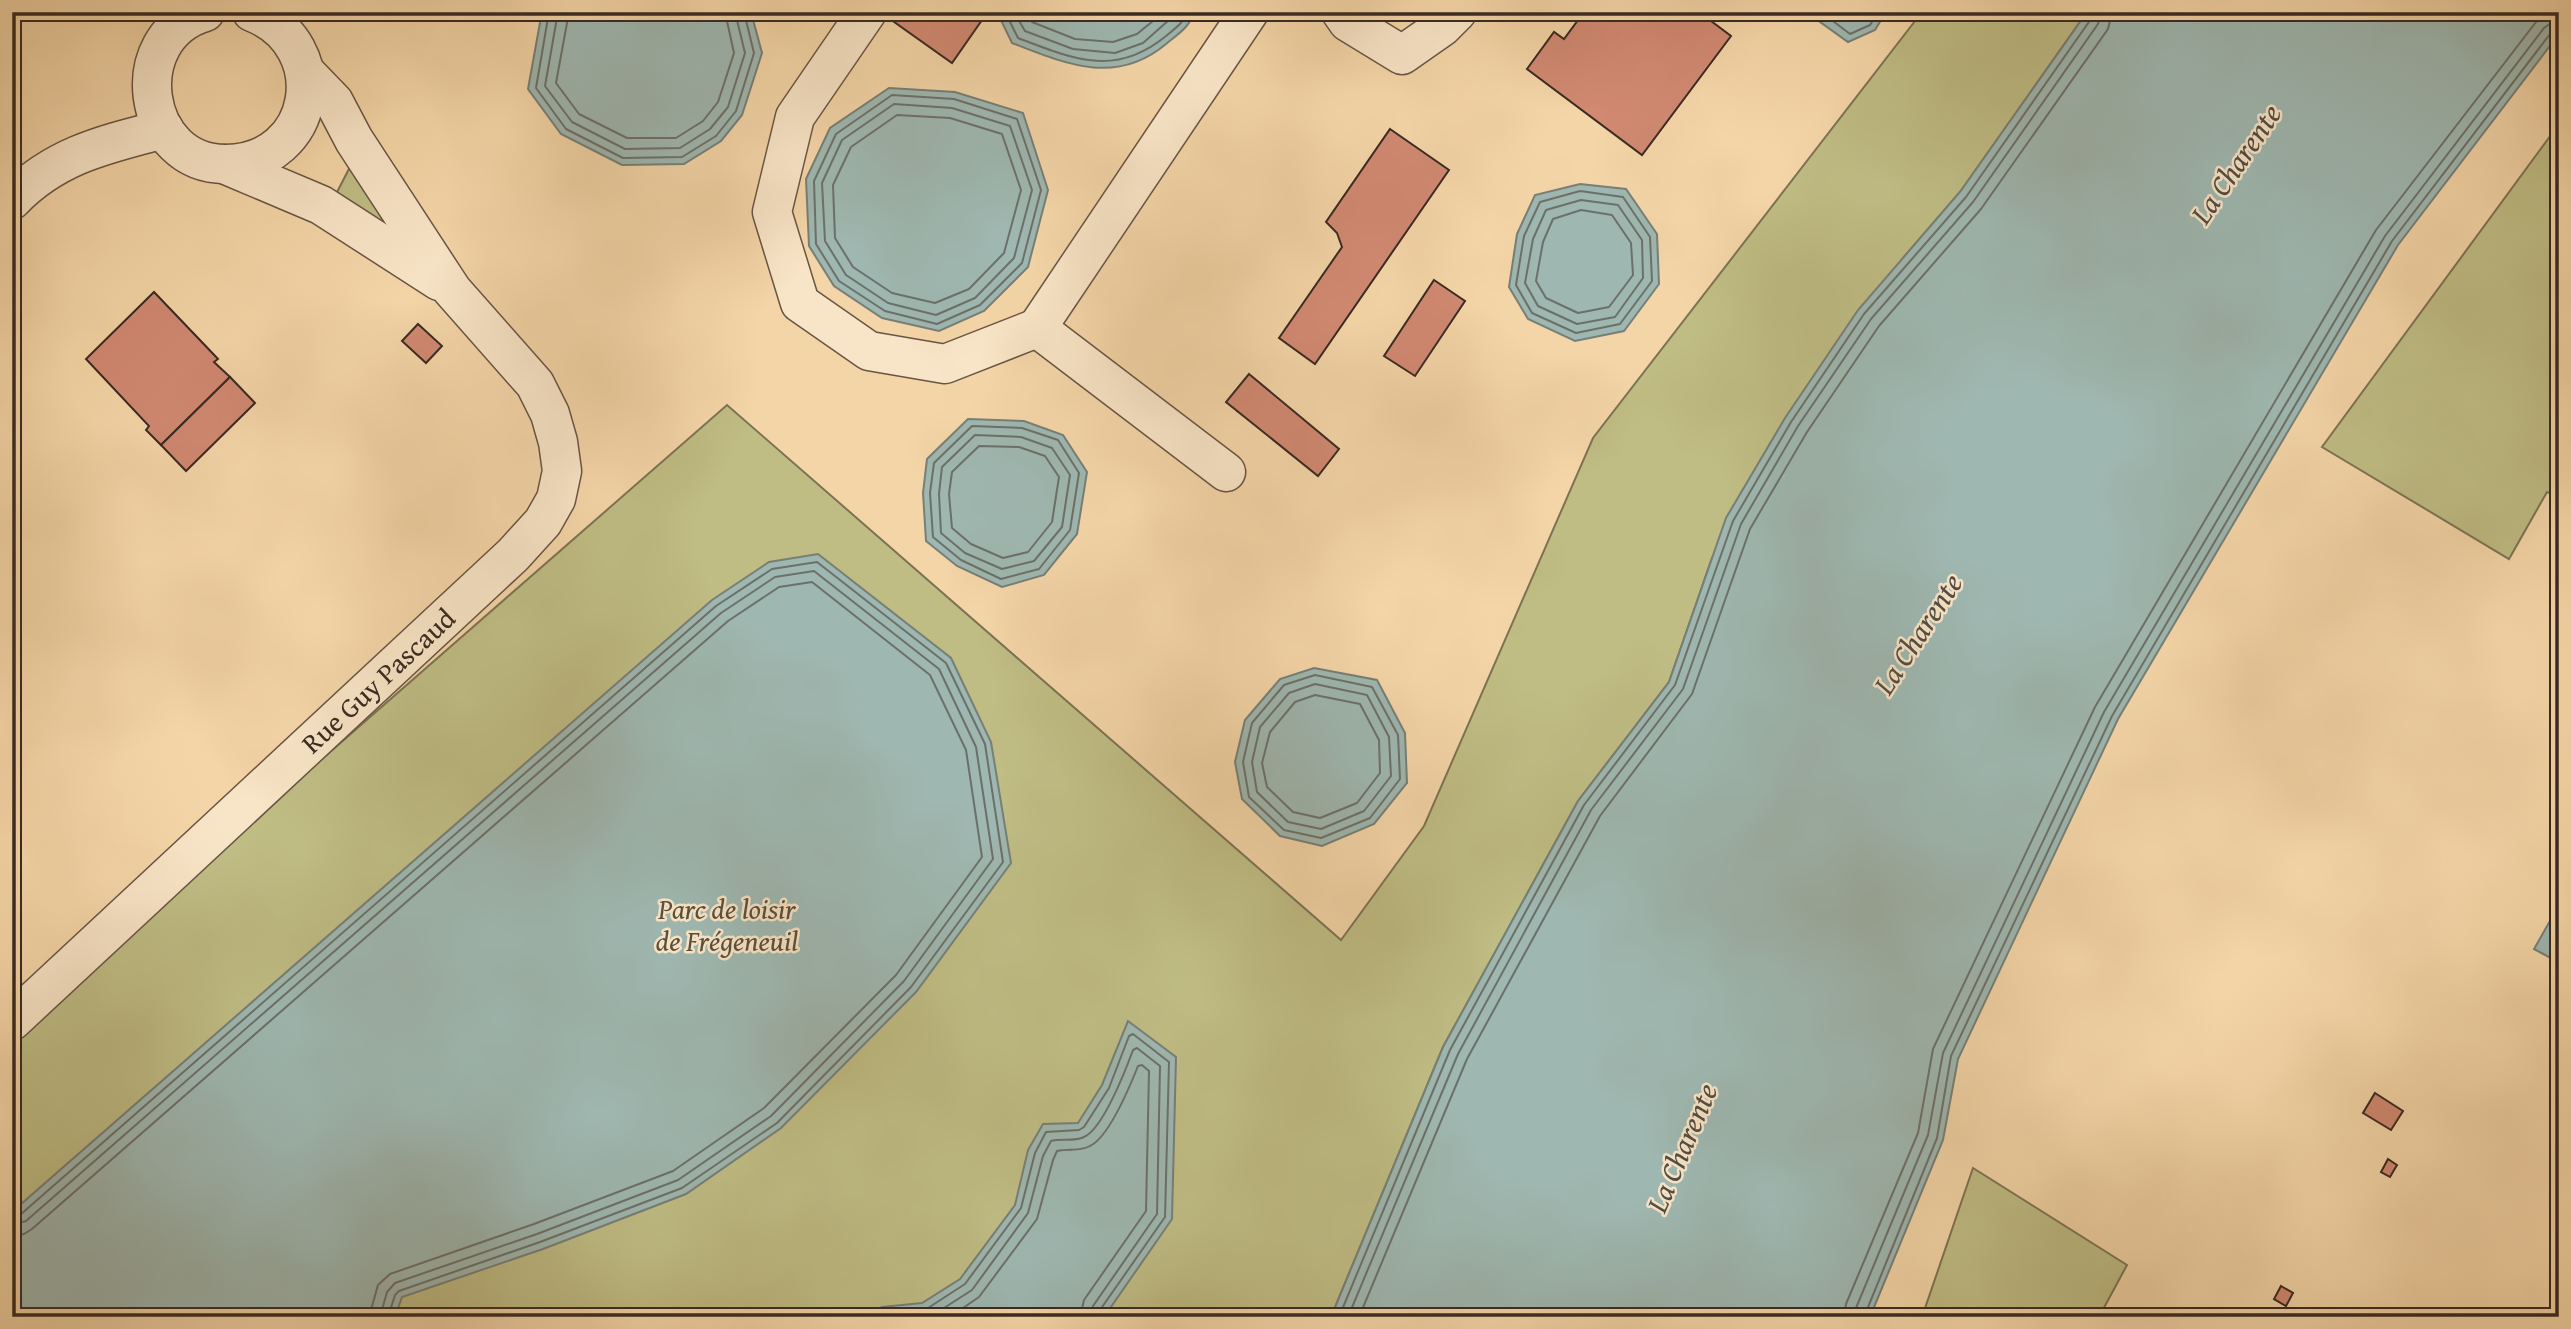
<svg xmlns="http://www.w3.org/2000/svg" width="2571" height="1329" font-family="'Gentium Book Plus',serif">
<rect width="100%" height="100%" fill="#f4d5a7"/>
<filter id="stains"><feTurbulence type="fractalNoise" baseFrequency=".00286" numOctaves="4"/><feColorMatrix values="0 0 0 0 .2 0 0 0 0 .09 0 0 0 0 .02 0 0 0 .5 -.17"/></filter>
<radialGradient id="worn" r=".72"><stop offset=".6" stop-color="#630" stop-opacity="0"/><stop offset="1" stop-color="#630" stop-opacity=".3"/></radialGradient>
<!-- green -->
<g fill="#bfbc84" stroke="#7c7354" stroke-width="2">
<path d="M1922,12H2087L1960,192L1903,258L1712,558L1669,682L1578,801L1443,1047L1331,1317H12V1030L727,405L1341,940L1424,826L1593,438Z"/>
<path d="M2559,124V497L2547,492L2509,559L2322,447Z"/>
<path d="M351,165L405,242L334,198Z"/>
<path d="M1973,1168L2127,1265L2099,1317H1922Z"/>
</g>
<!-- water -->
<g fill="#9eb7b0" stroke="#767f78" stroke-width="2">
<path d="M544,12H751L762,53L742,115L721,141L684,164L622,165L561,134L528,89L541,17Z"/>
<path d="M997,12H1194C1190,27 1178,34 1166,44C1116,86 1066,64 1012,43Z"/>
<path d="M1813,12H1886L1875,30L1848,42L1816,19Z"/>
<path d="M2087,12H2559V34L2398,245L2118,719L1958,1059L1943,1140L1870,1317H1331L1443,1047L1578,801L1669,682L1726,518L1785,418L1858,310L1960,192Z"/>
<path d="M889,88L955,92L1023,113L1048,190L1028,267L984,311L939,331L882,318L834,286L809,246L806,179L830,128Z"/>
<path d="M1580,184L1626,189L1657,234L1659,284L1624,331L1575,341L1528,319L1509,287L1517,234L1535,195Z"/>
<path d="M968,419L1024,421L1063,435L1087,472L1077,534L1044,575L1002,587L957,566L926,541L923,493L927,459Z"/>
<path d="M818,554L951,658L991,742L1011,863L916,992L781,1128L686,1194L543,1249L402,1297L395,1317H12V1212L712,600L769,562Z"/>
<path d="M1314,668L1377,680L1405,733L1407,783L1374,824L1322,846L1280,836L1242,799L1235,762L1245,720L1280,679Z"/>
<path d="M2559,905V960L2558,962L2534,949Z"/>
<path d="M1128,1021L1176,1057L1172,1219L1104,1317H862L882,1307L922,1303L960,1279L1015,1205L1028,1150L1043,1124L1078,1123L1102,1085Z"/>
</g>
<g fill="none" stroke-linecap="round" stroke-linejoin="round">
<!-- shore -->
<g stroke="#6c706a" stroke-width="2">
<path d="M549,12L536,88L566,129L623,158L682,157L716,136L736,111L754,53L744,12"/>
<path d="M558,12L545,86L572,122L625,149L680,148L710,129L728,107L745,53L735,12"/>
<path d="M569,12L556,83L579,114L627,138H676L703,121L718,102L734,53L725,12"/>
<path d="M1005,12L1018,38C1073,59 1115,78 1166,36C1174,29 1184,23 1187,12"/>
<path d="M1014,12L1025,31L1073,49L1115,53L1143,43L1178,12"/>
<path d="M1026,12L1032,22L1075,39L1113,42L1137,34L1164,12"/>
<path d="M1821,12L1850,34L1870,25L1878,12"/>
<path d="M892,95L954,99L1017,119L1041,190L1022,263L980,305L937,324L885,311L839,281L816,244L814,181L836,134Z"/>
<path d="M894,104L952,108L1010,126L1032,190L1014,258L975,298L936,315L888,303L846,275L825,241L822,183L842,140Z"/>
<path d="M897,115L950,118L1002,134L1021,190L1004,253L969,289L935,303L892,293L853,267L835,238L833,185L851,147Z"/>
<path d="M1580,191L1623,197L1650,237L1652,281L1620,324L1576,333L1532,313L1516,285L1524,236L1540,202Z"/>
<path d="M1581,200L1618,205L1642,240L1643,278L1615,317L1577,324L1538,306L1525,283L1533,239L1546,210Z"/>
<path d="M1581,210L1612,215L1631,243L1633,275L1609,307L1578,313L1546,298L1536,281L1543,242L1553,219Z"/>
<path d="M972,426L1022,428L1058,440L1079,473L1070,530L1039,569L1001,579L961,560L933,537L930,493L934,463Z"/>
<path d="M975,435L1021,437L1052,448L1070,475L1062,527L1034,561L1002,569L965,553L941,533L939,494L942,467Z"/>
<path d="M979,446L1019,447L1045,456L1059,477L1052,522L1028,552L1003,558L971,544L952,528L949,494L952,472Z"/>
<path d="M1315,675L1372,687L1398,735L1400,779L1370,818L1321,838L1284,830L1249,797L1243,762L1252,723L1284,685Z"/>
<path d="M1315,684L1367,695L1389,737L1391,776L1364,811L1321,829L1288,822L1257,792L1252,762L1260,727L1289,693Z"/>
<path d="M1315,695L1360,704L1379,740L1380,773L1357,803L1320,818L1293,812L1267,787L1262,763L1270,732L1295,702Z"/>
<path d="M12,1217L20,1215L716,606L772,569L817,562L946,663L985,744L1003,862L911,987L777,1123L682,1188L540,1242L399,1291L395,1295L388,1317"/>
<path d="M12,1225L26,1221L721,613L775,577L814,571L939,669L976,747L993,859L904,981L771,1116L678,1180L537,1234L395,1283L387,1292L380,1317"/>
<path d="M12,1236L24,1234L32,1229L728,621L779,587L812,582L930,675L966,750L982,857L896,975L764,1108L673,1171L534,1224L390,1274L378,1285L369,1317"/>
<path d="M879,1317L925,1310L965,1284L1021,1208L1035,1153L1046,1132L1079,1130L1084,1127L1109,1088L1129,1036L1133,1034L1169,1062L1165,1217L1100,1310L1099,1317"/>
<path d="M930,1317L972,1290L1028,1213L1043,1156L1051,1141C1061,1138 1074,1142 1084,1137C1103,1129 1126,1069 1133,1050L1137,1048L1160,1066L1157,1214L1093,1306L1090,1317"/>
<path d="M950,1317L979,1297L1037,1219L1053,1160L1057,1151C1068,1148 1080,1152 1090,1146C1109,1137 1130,1086 1138,1066L1142,1065L1149,1071L1146,1211L1084,1300L1080,1317"/>
<path d="M1339,1317L1450,1050L1584,805L1675,685L1733,521L1791,422L1864,314L1966,197L2091,19L2093,12"/>
<path d="M1348,1317L1458,1054L1591,810L1683,689L1741,524L1798,426L1871,319L1973,202L2098,24L2101,12"/>
<path d="M1359,1317L1467,1059L1600,816L1692,694L1750,529L1807,432L1879,326L1981,209L2108,29L2112,12"/>
<path d="M1844,1317L1846,1304L1918,1133L1933,1049L2095,707L2376,230L2536,22L2551,12"/>
<path d="M1855,1317L1856,1308L1928,1135L1943,1053L2104,712L2385,236L2544,28L2551,23L2559,22"/>
<path d="M1864,1317L1937,1138L1951,1056L2112,716L2392,241L2550,34L2559,31"/>
</g>
</g>
<!-- building -->
<g fill="#d18972" stroke="#392a23" stroke-width="2">
<path d="M895,12H971L982,20L952,63L890,19Z"/>
<path d="M1584,12H1699L1731,36L1642,155L1527,69L1554,32L1564,39Z"/>
<path d="M1390,129L1449,170L1315,364L1279,338L1342,247L1337,233L1326,222Z"/>
<path d="M1434,280L1465,301L1415,376L1384,356Z"/>
<path d="M154,292L218,359L214,362L230,377L161,445L146,430L149,426L86,359Z"/>
<path d="M418,324L442,346L426,363L402,341Z"/>
<path d="M1249,374L1339,449L1318,476L1226,402Z"/>
<path d="M230,377L255,403L186,471L161,445Z"/>
<path d="M2375,1093L2403,1111L2391,1130L2363,1113Z"/>
<path d="M2388,1159L2397,1165L2390,1177L2381,1172Z"/>
<path d="M2281,1286L2293,1293L2286,1306L2274,1299Z"/>
</g>
<g fill="none" stroke-linecap="round" stroke-linejoin="round">
<!-- minor casing -->
<g stroke="#685544" stroke-width="41">
<g id="minor">
<path d="M205,12C123,36 141,165 226,164C317,163 336,45 252,12"/>
<path d="M867,12L795,117L772,212L800,303L869,351L945,364L1037,328"/>
<path d="M1341,12L1348,22L1402,55L1442,27L1457,12"/>
<path d="M224,164L321,205L439,281"/>
<path d="M12,200C55,155 106,144 164,129"/>
<path d="M1226,472L1037,328L1249,12"/>
<path id="s1" d="M12,1021L513,555L543,522L556,499L562,471L558,442L550,414L535,384L452,290L354,140L334,102L306,73"/>
</g>
</g>
<!-- minor -->
<use href="#minor" stroke="#f8e4c6" stroke-width="38"/>
</g>
<g text-anchor="middle" stroke-width="5" stroke-linejoin="round" paint-order="stroke">
<!-- street labels -->
<g font-size="28" fill="#392a23" stroke="#f8e4c6">
<text dy="10" stroke="none"><textPath href="#s1" startOffset="500">Rue Guy Pascaud</textPath></text>
</g>
<!-- park labels -->
<g font-size="28" font-style="italic" fill="#5a4e3b" stroke="#f8e4c6">
<text x="727" y="919">Parc de loisir<tspan x="727" dy="32">de Frégeneuil</tspan></text>
</g>
<!-- water labels -->
<g font-size="30" font-style="italic" fill="#524d46" stroke="#f8e4c6">
<text transform="translate(2236 164) rotate(-56)" y="10">La Charente</text>
<text transform="translate(1918 634) rotate(-57)" y="10">La Charente</text>
<text transform="translate(1682 1148) rotate(-67)" y="10">La Charente</text>
</g>
</g>
<!-- margin -->
<rect width="2571" height="1329" fill="none" stroke="#f4d5a7" stroke-width="42"/>
<rect x="14" y="14" width="2543" height="1301" fill="none" stroke="#392a23" stroke-width="3.5"/>
<rect x="21" y="21" width="2529" height="1287" fill="none" stroke="#392a23" stroke-width="2"/>
<rect width="100%" height="100%" filter="url(#stains)"/>
<rect width="100%" height="100%" fill="url(#worn)"/>
</svg>
